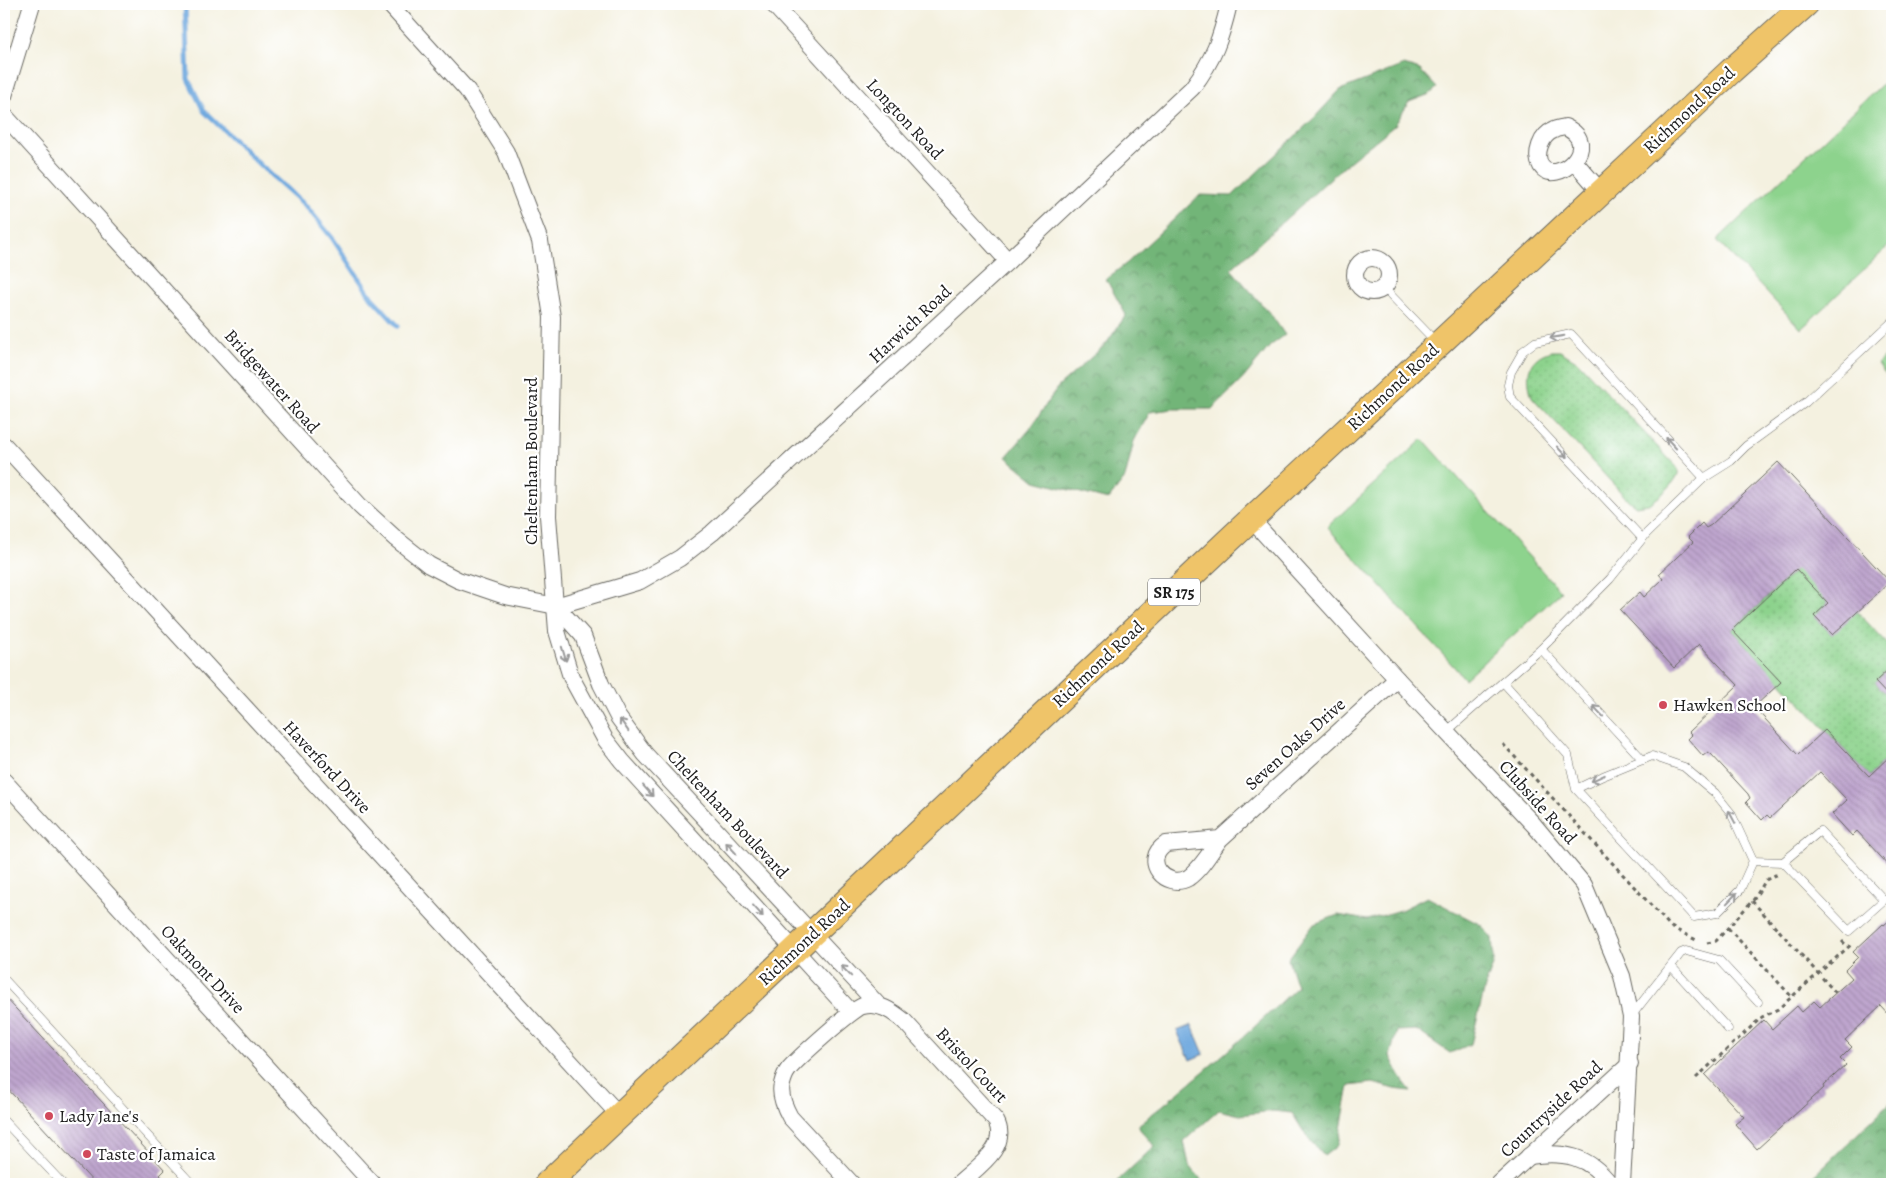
<svg xmlns="http://www.w3.org/2000/svg" width="1896" height="1188" font-family="Alegreya,serif">
<defs>
<pattern id="grass-dots" width="8" height="8" patternUnits="userSpaceOnUse" patternTransform="scale(1.25)"><rect width="8" height="8" fill="#8dd38d"/><path d="M2 2h.1M6 6h.1" fill="none" stroke="#79b579" stroke-width="1.8" stroke-linecap="round"/></pattern>
<pattern id="forest-crowns" width="20" height="18" patternUnits="userSpaceOnUse" patternTransform="scale(1.25)"><rect width="20" height="18" fill="#72b578"/><path d="M2 6a3 3 0 1 1 6 0M12 15a3 3 0 1 1 6 0" fill="none" stroke="#5d9262"/></pattern>
<pattern id="building-back-hatch" width="6" height="6" patternUnits="userSpaceOnUse" patternTransform="scale(1.25)"><rect width="6" height="6" fill="#bea5ce"/><path d="M-1 5l2 2M0 0l6 6M5-1l2 2" fill="none" stroke="#a38db0"/></pattern>
</defs>
<rect width="100%" height="100%" fill="#fff"/>
<filter id="ink" filterUnits="userSpaceOnUse"><feTurbulence type="fractalNoise" baseFrequency=".02" numOctaves="2"/><feDisplacementMap in="SourceGraphic" scale="10" xChannelSelector="R" yChannelSelector="G"/><feConvolveMatrix kernelMatrix="1 2 1 2 8 2 1 2 1" color-interpolation-filters="sRGB"/></filter>
<filter id="wash" filterUnits="userSpaceOnUse"><feTurbulence type="fractalNoise" baseFrequency=".0096" numOctaves="4" result="noise"/><feDisplacementMap in="SourceGraphic" scale="20" xChannelSelector="R" yChannelSelector="G"/><feGaussianBlur stdDeviation="1.12" result="paint"/><feColorMatrix in="noise" values="0 0 0 0 0 0 0 0 0 0 0 0 0 0 0 0 0 1.4 0 .05"/><feComposite in="paint" operator="in"/></filter>
<g filter="url(#wash)">
<rect width="100%" height="100%" fill="#f4f1e0"/>
<!-- grass -->
<g fill="url(#grass-dots)" stroke="#547854">
<path d="M1892,349V381L1877,364Z"/>
<path d="M1551,351H1560L1578,362L1670,460C1672,462 1677,466 1678,470C1681,479 1656,501 1648,504C1644,505 1639,505 1636,506L1629,501L1532,397C1525,375 1527,358 1551,351Z"/>
<path d="M1797,569L1828,603L1814,616L1832,635L1852,606L1892,649V666L1875,682L1892,700V754L1869,776L1732,630Z"/>
</g>
<!-- forest -->
<g fill="url(#forest-crowns)" stroke="#47684a">
<path d="M1404,65L1420,70L1437,88L1430,94L1409,102L1395,125L1344,166L1231,269L1272,316L1285,335L1270,346L1242,380L1212,409H1173L1150,412L1134,441L1125,478L1108,500L1035,481L1006,457L1030,429L1057,388L1106,344L1126,315L1106,279L1127,263L1200,195L1232,196L1314,118L1340,90Z"/>
<path d="M1427,897L1481,925L1492,938L1494,962L1485,987L1471,1044L1450,1053L1416,1030L1397,1031L1390,1056L1401,1078L1411,1091L1394,1089L1373,1083L1349,1086L1338,1145L1324,1156L1307,1137L1292,1113L1273,1111L1240,1115L1219,1110L1184,1141L1189,1165L1205,1184H1114L1155,1146L1137,1126C1193,1082 1246,1036 1297,987L1288,959L1314,924L1338,915L1367,920L1401,910Z"/>
<path d="M1892,1101V1184H1805Z"/>
</g>
<!-- pitch -->
<g fill="#8dd38d" stroke="#547854">
<path d="M1892,75V243L1801,329L1717,240Z"/>
<path d="M1423,439L1561,592L1465,679L1327,527Z"/>
</g>
<!-- water -->
<path fill="#6ea8de" stroke="#45627d" d="M1192,1025L1204,1054L1190,1060L1177,1031Z"/>
<g fill="none" stroke-linecap="round" stroke-linejoin="round">
<!-- stream -->
<path stroke="#6ea8de" stroke-width="5" d="M185,4L188,79L204,111L261,166L306,206L333,239L372,298L398,326"/>
</g>
<g id="blocks">
<!-- building -->
<g fill="url(#building-back-hatch)">
<path d="M1778,462L1890,582L1832,635L1814,616L1828,603L1796,569L1732,630L1781,682L1754,707L1798,755L1825,730L1869,776L1892,754V869L1857,831L1852,836L1832,814L1847,800L1820,772L1770,818L1767,815L1762,820L1746,802L1750,798L1748,794L1711,754L1708,752L1703,756L1688,739L1692,735L1689,732L1738,685L1699,644L1674,668L1620,610L1640,592L1644,597L1663,579L1659,574L1693,542L1688,537L1702,523L1706,528L1711,525Z"/>
<path d="M1892,666V700L1875,682Z"/>
<path d="M1892,918V1018L1881,1006L1845,1040L1852,1047L1840,1059L1846,1065L1823,1086L1824,1088L1757,1149L1735,1124L1744,1117L1705,1075L1764,1020L1772,1029L1797,1006L1802,1012L1814,1001L1820,1007L1852,978L1845,970L1858,957L1853,952L1883,924L1884,925Z"/>
<path d="M4,996L165,1170L160,1175L168,1184H95L4,1085Z"/>
</g>
</g>
</g>
<g filter="url(#ink)">
<use href="#blocks" fill-opacity="0" stroke="#686761" stroke-width="1"/>
<g fill="none" stroke-linecap="round" stroke-linejoin="round">
<!-- lane casing -->
<g stroke="#686761" stroke-width="9">
<g id="lane">
<path d="M1384,288L1437,343"/>
<path d="M1642,538L1510,397L1508,385L1511,372L1523,351L1535,342L1571,334L1704,478"/>
<path d="M1541,649L1643,760"/>
<path d="M1503,682L1541,649L1610,579L1647,533L1704,478L1731,461L1746,446L1806,402L1892,322"/>
<path d="M1446,732L1503,682L1568,755L1576,789L1694,917L1717,913L1740,890L1753,861L1731,813L1715,793L1684,767L1652,756L1603,776L1576,789"/>
<path d="M1753,861L1783,862L1849,931L1884,900L1820,831L1783,862"/>
<path d="M1671,966L1728,1029"/>
<path d="M4,979L192,1184"/>
<path d="M1632,1015L1681,953L1686,951L1719,960L1758,1002"/>
<path d="M4,1121L63,1184"/>
</g>
</g>
<!-- street casing -->
<g stroke="#686761" stroke-width="18">
<g id="street">
<path d="M389,4L467,90L506,152L540,241L552,317L548,516L557,631L571,677L605,739L622,761L851,1012"/>
<path d="M773,4L1008,261"/>
<path d="M4,96L32,4"/>
<path d="M4,115L360,506L396,539L429,565L458,580L505,596L556,606L640,581L680,558L712,533L1008,261L1192,88C1214,59 1221,38 1229,4"/>
<path d="M1565,127C1605,145 1555,188 1541,166C1534,154 1541,135 1554,130C1557,128 1562,128 1565,127Z"/>
<path d="M1574,161L1601,192"/>
<circle cx="1372" cy="275" r="17"/>
<path d="M4,445L620,1116"/>
<path d="M1251,519L1397,679L1534,825L1584,885L1622,976L1631,1017L1622,1184"/>
<path d="M556,606L583,636L601,684L618,717L645,754L879,1006"/>
<path d="M4,781L373,1184"/>
<path d="M1220,839C1211,851 1201,869 1188,878C1167,890 1140,861 1166,844L1220,839L1397,679"/>
<path d="M1529,1156C1563,1151 1588,1155 1610,1184"/>
<path d="M852,1184L790,1117C785,1108 779,1095 782,1084C783,1080 785,1074 788,1070C795,1061 854,1007 863,1006C879,1002 892,1011 904,1021L996,1121C1010,1147 976,1168 959,1184"/>
<path d="M1499,1184L1630,1064"/>
</g>
</g>
<!-- primary casing -->
<g stroke="#686761" stroke-width="27">
<path id="primary" d="M547,1184L1228,541L1731,71L1806,4"/>
</g>
<!-- path -->
<g stroke="#686761" stroke-width="3" stroke-dasharray="4 4" stroke-linecap="butt">
<path d="M1503,744L1671,927L1698,941"/>
<path d="M1752,901L1836,993"/>
<path d="M1728,928L1792,997"/>
<path d="M1842,941L1848,947"/>
<path d="M1707,943L1716,941L1754,899L1766,880L1775,875H1777"/>
<path d="M1696,1078L1762,1017L1778,1009L1853,943"/>
</g>
<!-- lane -->
<use href="#lane" stroke="#fff" stroke-width="8"/>
<!-- street -->
<use href="#street" stroke="#fff" stroke-width="16"/>
<!-- primary -->
<use href="#primary" stroke="#efc469" stroke-width="25"/>
</g>
<!-- one-way arrows -->
<defs><path id="oneway-shaft" d="M-6 0H5M1.5-3L5.5 0L1.5 3" fill="none" stroke-width="1.6" stroke-linecap="round" stroke-linejoin="round" transform="scale(1.25)"/></defs>
<g stroke="#999">
<use href="#oneway-shaft" transform="translate(1557 337) rotate(170)"/>
<use href="#oneway-shaft" transform="translate(1671 443) rotate(-133)"/>
<use href="#oneway-shaft" transform="translate(1562 452) rotate(47)"/>
<use href="#oneway-shaft" transform="translate(564 654) rotate(73)"/>
<use href="#oneway-shaft" transform="translate(1598 711) rotate(-133)"/>
<use href="#oneway-shaft" transform="translate(624 725) rotate(-125)"/>
<use href="#oneway-shaft" transform="translate(1598 778) rotate(155)"/>
<use href="#oneway-shaft" transform="translate(648 791) rotate(48)"/>
<use href="#oneway-shaft" transform="translate(1732 817) rotate(-118)"/>
<use href="#oneway-shaft" transform="translate(731 848) rotate(-133)"/>
<use href="#oneway-shaft" transform="translate(1732 898) rotate(-46)"/>
<use href="#oneway-shaft" transform="translate(758 911) rotate(48)"/>
<use href="#oneway-shaft" transform="translate(846 971) rotate(-134)"/>
</g>
</g>
<!-- markers -->
<g fill="#d1495b" stroke="#fff" stroke-width="2">
<circle cx="1663" cy="705" r="5"/>
<circle cx="49" cy="1116" r="5"/>
<circle cx="87" cy="1154" r="5"/>
</g>
<g text-anchor="middle" stroke-width="4.5" stroke-linejoin="round" paint-order="stroke">
<!-- shield labels -->
<rect fill="#fff" stroke="#606060" stroke-width="1" x="1148" y="578.5" width="52" height="27" rx="4"/>
<g font-size="16" font-weight="bold" fill="#1c1c1c">
<text x="1174" y="598">SR 175</text>
</g>
<!-- street labels -->
<g font-size="18" fill="#1c1c1c" stroke="#fff">
<text transform="translate(1689 110) rotate(-43)" y="6">Richmond Road</text>
<text transform="translate(905 119) rotate(47)" y="6">Longton Road</text>
<text transform="translate(910 324) rotate(-43)" y="6">Harwich Road</text>
<text transform="translate(272 381) rotate(48)" y="6">Bridgewater Road</text>
<text transform="translate(1393 387) rotate(-43)" y="6">Richmond Road</text>
<text transform="translate(531 461) rotate(-90)" y="6">Cheltenham Boulevard</text>
<text transform="translate(1098 664) rotate(-43)" y="6">Richmond Road</text>
<text transform="translate(1295 744) rotate(-42)" y="6">Seven Oaks Drive</text>
<text transform="translate(327 767) rotate(47)" y="6">Haverford Drive</text>
<text transform="translate(1538 802) rotate(48)" y="6">Clubside Road</text>
<text transform="translate(728 814) rotate(47)" y="6">Cheltenham Boulevard</text>
<text transform="translate(804 942) rotate(-43)" y="6">Richmond Road</text>
<text transform="translate(203 969) rotate(47)" y="6">Oakmont Drive</text>
<text transform="translate(972 1065) rotate(47)" y="6">Bristol Court</text>
<text transform="translate(1551 1109) rotate(-43)" y="6">Countryside Road</text>
</g>
<!-- poi labels -->
<g font-size="18" fill="#1c1c1c" stroke="#fff" text-anchor="start">
<text x="1673" y="711">Hawken School</text>
<text x="59" y="1122">Lady Jane's</text>
<text x="97" y="1160">Taste of Jamaica</text>
</g>
</g>
<!-- margin -->
<rect width="1896" height="1188" fill="none" stroke="#fff" stroke-width="20"/>
</svg>
